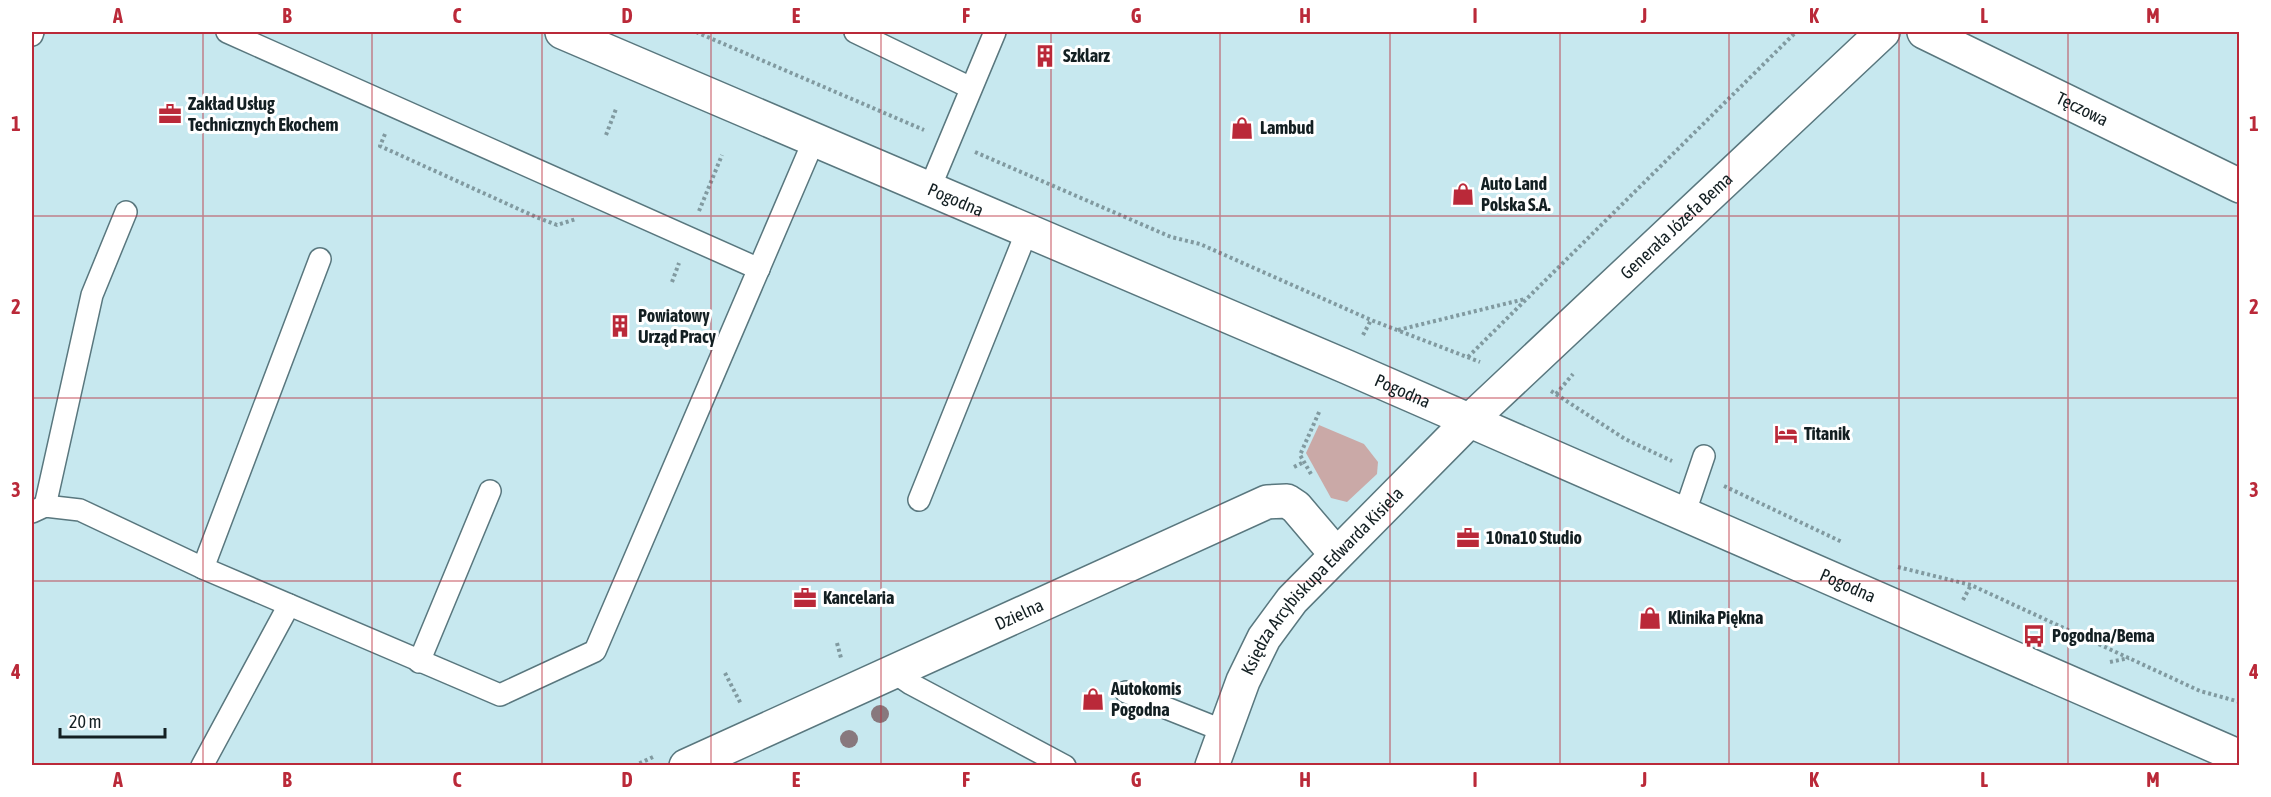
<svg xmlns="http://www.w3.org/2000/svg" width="2271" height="797" font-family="'Asap Condensed',sans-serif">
<rect width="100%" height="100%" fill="#c7e8ef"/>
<!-- green -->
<path fill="#caa9a7" d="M1319,425L1364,444L1378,462L1377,474L1347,502L1331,498L1306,453Z"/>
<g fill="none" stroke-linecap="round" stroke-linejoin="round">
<!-- service casing -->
<g stroke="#59777e" stroke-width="24">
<g id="service">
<path d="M227,32L759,269"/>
<path d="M855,32L971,88"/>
<path d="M32,35L33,32"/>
<path d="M929,190L995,32"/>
<path d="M919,500L1027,231"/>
<path d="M45,506L92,295L126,212"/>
<path d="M32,512L45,506L80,510L203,568L500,695L595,651L814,140"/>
<path d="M1684,515L1704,456"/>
<path d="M203,568L320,259"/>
<path d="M419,662L490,491"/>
<path d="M892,671L911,684L1065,766"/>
<path d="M1126,692L1224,731"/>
<path d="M202,766L289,605"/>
</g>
</g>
<!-- minor casing -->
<g stroke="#59777e" stroke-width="36">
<g id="minor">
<path id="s1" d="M1924,32L2240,186"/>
<path id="s2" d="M686,766L1267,502L1287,501L1296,507L1336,554"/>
<path id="s3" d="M1212,766L1243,681L1264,638L1292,600L1469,421L1883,32"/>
</g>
</g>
<!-- tertiary casing -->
<g stroke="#59777e" stroke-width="36">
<g id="tertiary">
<path id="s4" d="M562,32L1347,367L2240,757"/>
</g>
</g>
<!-- path -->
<g stroke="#819aa0" stroke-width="4" stroke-dasharray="3 3" stroke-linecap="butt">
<path d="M696,32L924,130"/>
<path d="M385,134L380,146L536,217L557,225L576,219"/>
<path d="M606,135L616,109"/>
<path d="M975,152L1171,237L1200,244L1371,320L1480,362"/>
<path d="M699,211L722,155"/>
<path d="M672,282L679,263"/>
<path d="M1398,330L1525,299"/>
<path d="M1363,335L1371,320"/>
<path d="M1468,357L1796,32"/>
<path d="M1551,391L1625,439L1672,461"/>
<path d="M1556,394L1573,374"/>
<path d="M1294,467L1304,462"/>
<path d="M1311,474L1300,455L1320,410"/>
<path d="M1724,486L1842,542"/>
<path d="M1898,567L1971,585L2200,691L2240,702"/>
<path d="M1963,600L1971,585"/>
<path d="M837,643L841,658"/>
<path d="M2110,662L2129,658"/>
<path d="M725,673L741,704"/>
<path d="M634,766L653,757"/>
</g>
<!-- service -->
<use href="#service" stroke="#fff" stroke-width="21"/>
<!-- minor -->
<use href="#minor" stroke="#fff" stroke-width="33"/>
<!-- tertiary -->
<use href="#tertiary" stroke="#fff" stroke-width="33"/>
</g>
<!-- trees -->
<g fill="#88787d">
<circle cx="880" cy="714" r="9"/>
<circle cx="849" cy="739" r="9"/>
</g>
<!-- grid -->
<path fill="none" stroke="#ba2939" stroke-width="1.5" stroke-opacity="0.55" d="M203,32V766M372,32V766M542,32V766M711,32V766M881,32V766M1051,32V766M1220,32V766M1390,32V766M1560,32V766M1729,32V766M1899,32V766M2068,32V766M32,216H2240M32,398H2240M32,581H2240"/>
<!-- icons -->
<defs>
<g id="building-bare" transform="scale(1.8)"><path d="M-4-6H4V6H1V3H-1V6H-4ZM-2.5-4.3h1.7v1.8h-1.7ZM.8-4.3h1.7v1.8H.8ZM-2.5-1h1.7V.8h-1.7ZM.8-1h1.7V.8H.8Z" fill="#ba2939" stroke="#fff" stroke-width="2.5" paint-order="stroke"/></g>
<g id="office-bare" transform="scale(1.8)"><path d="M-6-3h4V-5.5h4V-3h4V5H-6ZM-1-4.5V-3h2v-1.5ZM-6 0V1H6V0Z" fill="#ba2939" stroke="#fff" stroke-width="2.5" paint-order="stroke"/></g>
<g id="shop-bare" transform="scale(1.8)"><path d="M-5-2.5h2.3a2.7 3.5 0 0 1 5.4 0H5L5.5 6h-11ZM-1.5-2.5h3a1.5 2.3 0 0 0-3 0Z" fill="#ba2939" stroke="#fff" stroke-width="2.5" paint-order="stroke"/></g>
<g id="hotel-bare" transform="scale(1.8)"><path d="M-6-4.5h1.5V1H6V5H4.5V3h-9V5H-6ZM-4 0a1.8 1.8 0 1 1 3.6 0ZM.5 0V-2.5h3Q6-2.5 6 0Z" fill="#ba2939" stroke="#fff" stroke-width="2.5" paint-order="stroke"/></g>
<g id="bus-bare" transform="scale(1.8)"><path d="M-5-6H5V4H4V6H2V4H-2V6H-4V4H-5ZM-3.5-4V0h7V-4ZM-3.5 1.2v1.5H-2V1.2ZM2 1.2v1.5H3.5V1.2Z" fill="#ba2939" stroke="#fff" stroke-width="2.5" paint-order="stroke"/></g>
</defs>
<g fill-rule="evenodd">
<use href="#building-bare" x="1045" y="56"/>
<use href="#office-bare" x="170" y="114"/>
<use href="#shop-bare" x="1242" y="128"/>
<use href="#shop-bare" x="1463" y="194"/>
<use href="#building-bare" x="620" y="326"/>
<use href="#hotel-bare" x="1786" y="434"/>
<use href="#office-bare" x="1468" y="538"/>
<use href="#office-bare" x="805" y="598"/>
<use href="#shop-bare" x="1650" y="618"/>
<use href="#bus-bare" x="2034" y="636"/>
<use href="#shop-bare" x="1093" y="699"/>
</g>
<g text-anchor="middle" stroke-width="6" stroke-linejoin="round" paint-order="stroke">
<!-- poi labels -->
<g font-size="18" font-weight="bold" fill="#131f22" stroke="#fff" text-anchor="start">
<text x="1063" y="62">Szklarz</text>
<text x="188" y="110">Zakład Usług<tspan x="188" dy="21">Technicznych Ekochem</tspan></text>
<text x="1260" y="134">Lambud</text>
<text x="1481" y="190">Auto Land<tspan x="1481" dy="21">Polska S.A.</tspan></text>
<text x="638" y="322">Powiatowy<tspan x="638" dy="21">Urząd Pracy</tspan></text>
<text x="1804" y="440">Titanik</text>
<text x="1486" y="544">10na10 Studio</text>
<text x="823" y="604">Kancelaria</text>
<text x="1668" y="624">Klinika Piękna</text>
<text x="2052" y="642">Pogodna/Bema</text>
<text x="1111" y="695">Autokomis<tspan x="1111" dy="21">Pogodna</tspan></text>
</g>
<!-- street labels -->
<g font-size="18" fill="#131f22" stroke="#fff">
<text dy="6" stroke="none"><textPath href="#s1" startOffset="176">Tęczowa</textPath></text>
<text dy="6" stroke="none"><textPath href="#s4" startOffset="428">Pogodna</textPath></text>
<text dy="6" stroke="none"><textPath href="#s3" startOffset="722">Generała Józefa Bema</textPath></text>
<text dy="6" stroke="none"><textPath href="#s4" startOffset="914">Pogodna</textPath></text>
<text dy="6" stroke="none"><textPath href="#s3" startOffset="219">Księdza Arcybiskupa Edwarda Kisiela</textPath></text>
<text dy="6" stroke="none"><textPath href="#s4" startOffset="1400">Pogodna</textPath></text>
<text dy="6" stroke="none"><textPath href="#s2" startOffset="366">Dzielna</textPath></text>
</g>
</g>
<!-- border -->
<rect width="2271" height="797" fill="none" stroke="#ffffff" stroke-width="66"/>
<!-- scale -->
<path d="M60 728v9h105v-9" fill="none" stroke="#131f22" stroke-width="3"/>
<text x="69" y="728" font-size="18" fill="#131f22" stroke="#ffffff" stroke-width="4.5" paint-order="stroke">20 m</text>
<rect x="33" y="33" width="2205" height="731" fill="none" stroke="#ba2939" stroke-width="2"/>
<g font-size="20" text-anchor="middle" font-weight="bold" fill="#ba2939">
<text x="118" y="23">A</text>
<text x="287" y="23">B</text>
<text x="457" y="23">C</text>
<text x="627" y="23">D</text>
<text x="796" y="23">E</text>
<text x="966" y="23">F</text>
<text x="1136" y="23">G</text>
<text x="1305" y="23">H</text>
<text x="1475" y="23">I</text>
<text x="1644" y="23">J</text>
<text x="1814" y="23">K</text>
<text x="1984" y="23">L</text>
<text x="2153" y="23">M</text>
<text x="16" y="131">1</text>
<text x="2254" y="131">1</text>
<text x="16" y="314">2</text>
<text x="2254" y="314">2</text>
<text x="16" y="497">3</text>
<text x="2254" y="497">3</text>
<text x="16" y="679">4</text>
<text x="2254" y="679">4</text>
<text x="118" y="787">A</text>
<text x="287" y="787">B</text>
<text x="457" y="787">C</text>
<text x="627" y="787">D</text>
<text x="796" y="787">E</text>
<text x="966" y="787">F</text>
<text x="1136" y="787">G</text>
<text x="1305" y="787">H</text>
<text x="1475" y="787">I</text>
<text x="1644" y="787">J</text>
<text x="1814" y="787">K</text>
<text x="1984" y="787">L</text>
<text x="2153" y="787">M</text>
</g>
</svg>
